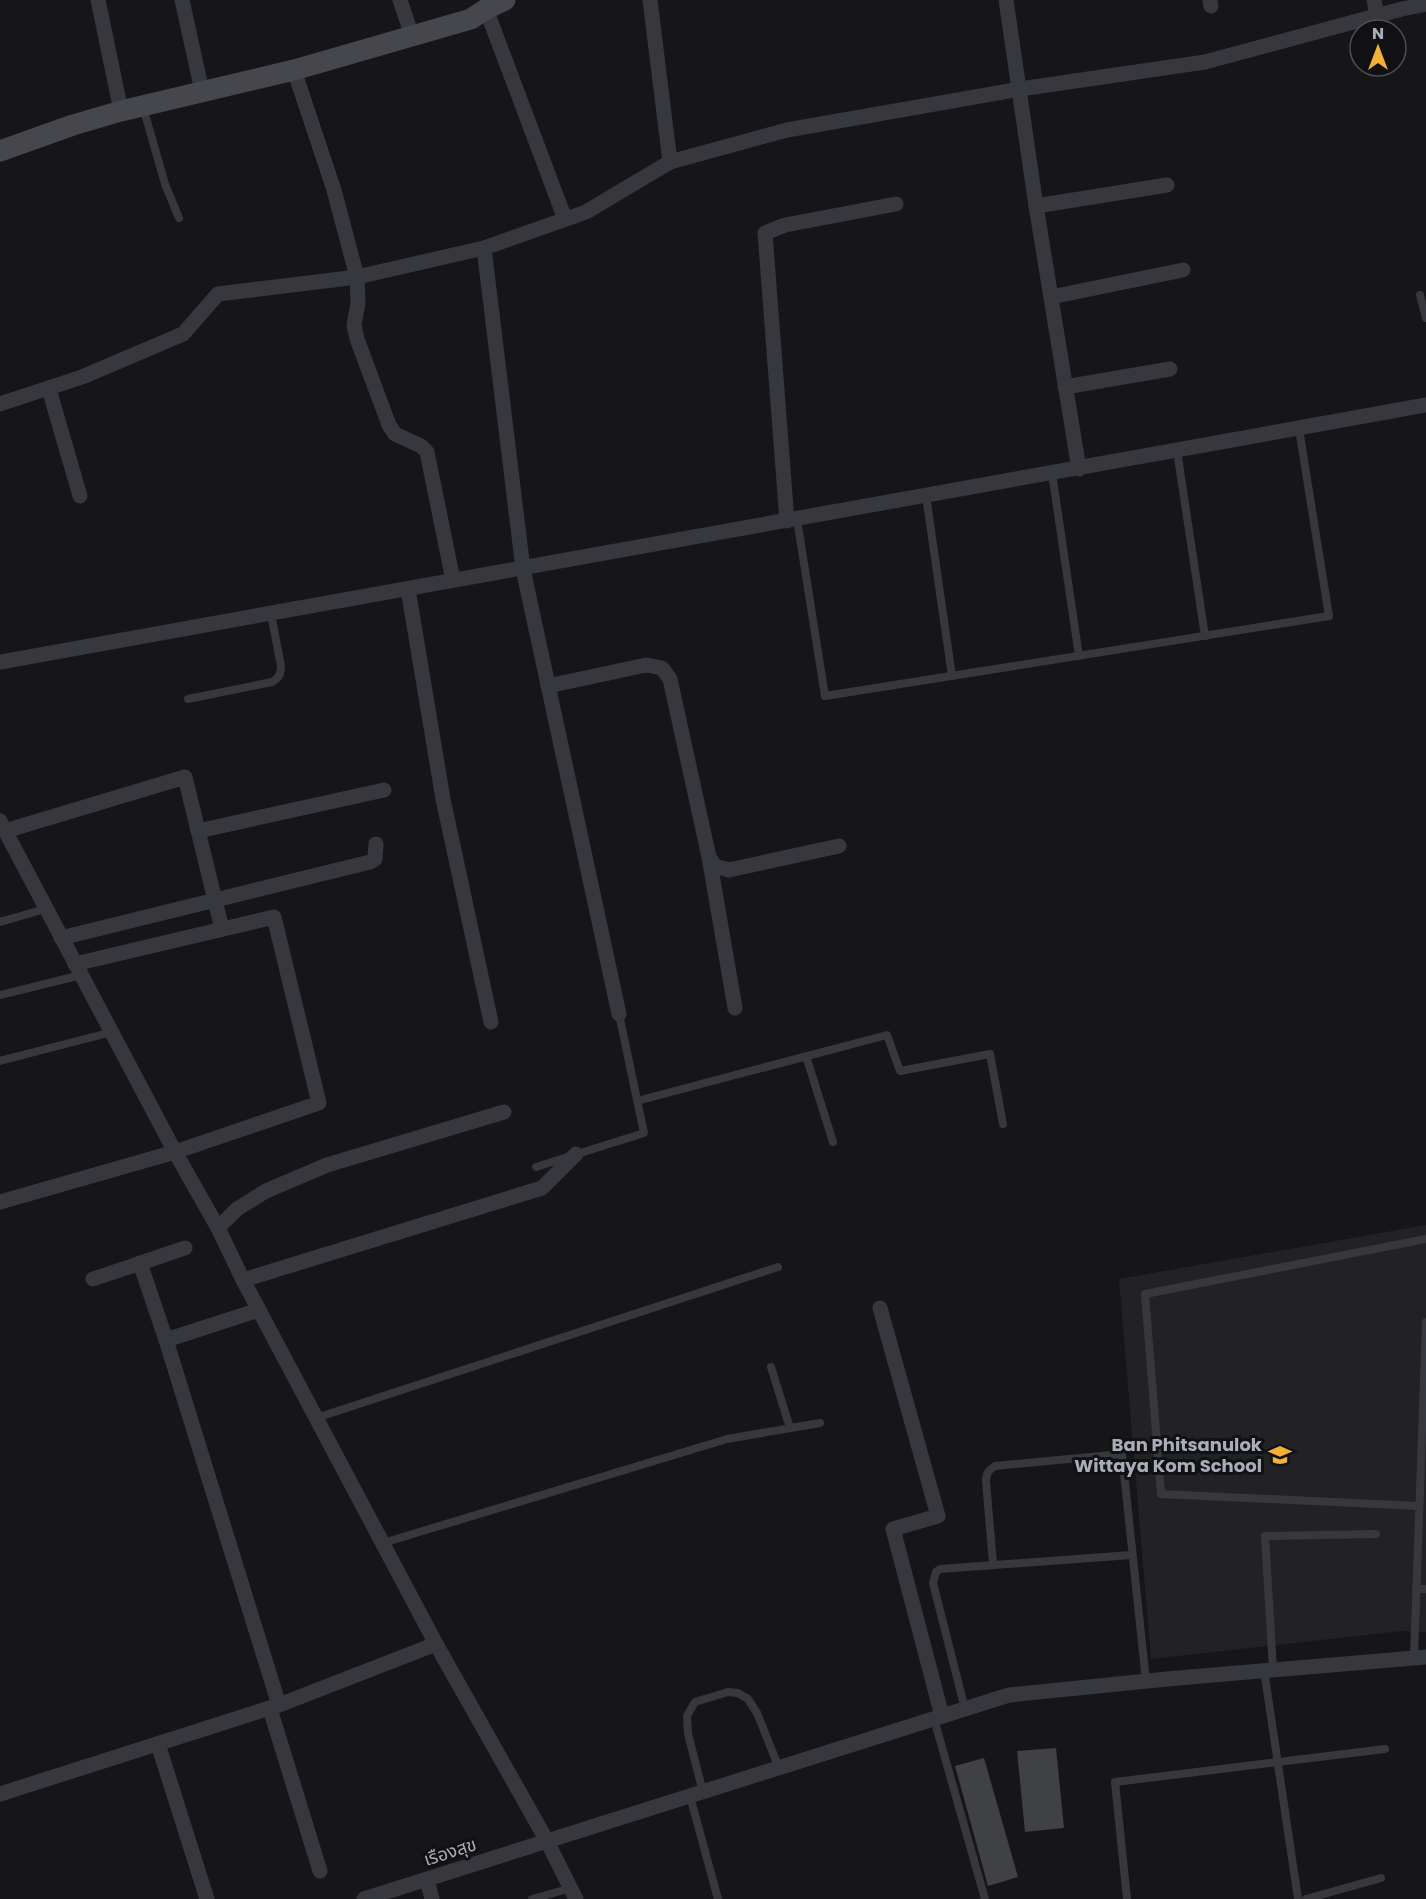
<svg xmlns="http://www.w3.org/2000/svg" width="1426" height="1899" font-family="Poppins,'Noto Sans Thai',sans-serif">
<rect width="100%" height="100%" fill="#161618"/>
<!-- built -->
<path fill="#222225" d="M1426,1225V1632L1402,1631L1151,1659L1119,1279Z"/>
<!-- building -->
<g fill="#404145">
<path d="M1056,1748L1064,1828L1025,1832L1017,1751Z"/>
<path d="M984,1758L1018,1877L988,1886L955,1766Z"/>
</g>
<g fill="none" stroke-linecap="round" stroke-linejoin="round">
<!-- lane -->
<g stroke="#37383d" stroke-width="8">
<path d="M143,107L165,184L179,218"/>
<path d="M1420,295L1426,318"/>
<path d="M1177,451L1205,636"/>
<path d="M1052,473L1079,656"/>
<path d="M926,496L952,676"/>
<path d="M797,519L825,696L1329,616L1299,429"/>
<path d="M188,699L272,682C279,678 281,674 281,666L271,614"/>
<path d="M0,922L45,909"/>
<path d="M0,995L81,975"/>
<path d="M806,1056L833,1142"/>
<path d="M0,1061L112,1032"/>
<path d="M637,1101L887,1035L900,1071L990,1054L1003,1124"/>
<path d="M536,1167L644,1133L619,1014"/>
<path d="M771,1367L790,1428"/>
<path d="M316,1418L778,1267"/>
<path d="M1419,1506L1161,1494L1145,1294L1426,1239"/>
<path d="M383,1543L727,1439L820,1423"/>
<path d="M993,1564L986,1481C986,1473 989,1470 995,1466L1122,1454L1146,1681"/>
<path d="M1416,1589H1426"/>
<path d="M1414,1657L1426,1322"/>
<path d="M1273,1669L1265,1536L1376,1534"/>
<path d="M1264,1670L1298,1899"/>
<path d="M965,1709L933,1583L936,1572L940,1569L1131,1555"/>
<path d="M934,1719L985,1899"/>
<path d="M703,1792L688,1734L687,1716L695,1702L728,1692L738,1693L748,1699L757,1713L779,1768"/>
<path d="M690,1796L718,1899"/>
<path d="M532,1899L571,1888"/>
<path d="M1127,1899L1115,1782L1385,1749"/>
<path d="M1306,1899L1381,1878"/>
</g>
<!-- street -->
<g stroke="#37383d" stroke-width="15">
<path d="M98,0L121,111"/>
<path d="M182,0L202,91"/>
<path d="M400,0L412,36"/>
<path d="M650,0L670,162"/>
<path d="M1006,0L1036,206L1079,469"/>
<path d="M1210,0L1211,6"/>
<path d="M1374,0L1377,16"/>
<path d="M486,9L565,219"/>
<path d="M294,70L334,190L357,277L358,303L354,325L357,339L389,425L395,434L421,446L427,452L453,580"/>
<path d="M1036,206L1167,185"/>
<path d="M484,248L523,569L619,1014"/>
<path d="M1051,297L1183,270"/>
<path d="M1065,387L1170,369"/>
<path d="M49,389L80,496"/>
<path d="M0,404L82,377L183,334L218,294L357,277L484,248L586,212L670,162L787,130L1020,89L1205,62L1402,9L1426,4"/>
<path d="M787,521L765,233L785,225L896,204"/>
<path d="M408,589L443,799L491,1022"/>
<path d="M0,662L1426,405"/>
<path d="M548,686L646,665L662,668L670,679L709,857L715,866L729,870L839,846"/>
<path d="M0,821L175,1152L218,1228L243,1280L436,1644L547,1841L576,1899"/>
<path d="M5,831L185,777L222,929"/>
<path d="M198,831L384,790"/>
<path d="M709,857L735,1008"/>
<path d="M61,938L370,862L375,859L376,844"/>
<path d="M0,1202L175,1152L319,1103L274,917L75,964"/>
<path d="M218,1228L237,1209L266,1191L327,1165L504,1112"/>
<path d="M140,1263L166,1340"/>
<path d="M93,1279L185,1248"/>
<path d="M243,1280L542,1188L576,1154"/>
<path d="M880,1308L938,1516L893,1529L942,1716"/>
<path d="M259,1310L166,1340L279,1705L436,1644"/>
<path d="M270,1709L320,1871"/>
<path d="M158,1744L207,1899"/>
<path d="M0,1794L279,1705"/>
<path d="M427,1880L432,1899"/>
<path d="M364,1899L1009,1695L1167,1679L1426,1657"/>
</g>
<!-- secondary -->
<path stroke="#45474d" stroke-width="21" d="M0,151L73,125L121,111L294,70L471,19L486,9L505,0"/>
</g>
<!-- icons -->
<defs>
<g id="school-bare" transform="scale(1.8)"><path d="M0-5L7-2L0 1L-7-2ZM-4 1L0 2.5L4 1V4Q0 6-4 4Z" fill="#f2b134" stroke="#111113" stroke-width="2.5" paint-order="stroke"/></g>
</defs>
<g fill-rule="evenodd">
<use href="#school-bare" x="1280" y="1455"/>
</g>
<g text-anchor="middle" stroke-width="6" stroke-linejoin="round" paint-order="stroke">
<!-- poi labels -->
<g font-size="18" font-weight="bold" fill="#a8adb8" stroke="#111113" text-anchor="end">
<text x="1262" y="1451">Ban Phitsanulok<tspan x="1262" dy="21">Wittaya Kom School</tspan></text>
</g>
<!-- street labels -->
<g font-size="18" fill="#a8adb8" stroke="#111113">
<text transform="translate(450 1852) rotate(-18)" y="6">เรืองสุข</text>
</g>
</g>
<!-- north arrow -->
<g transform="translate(1378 48)"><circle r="28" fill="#111113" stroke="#4d4f55" stroke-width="1.5"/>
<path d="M0-4.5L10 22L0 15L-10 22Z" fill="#f2b134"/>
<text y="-9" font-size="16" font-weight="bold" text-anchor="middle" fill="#a8adb8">N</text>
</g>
</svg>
